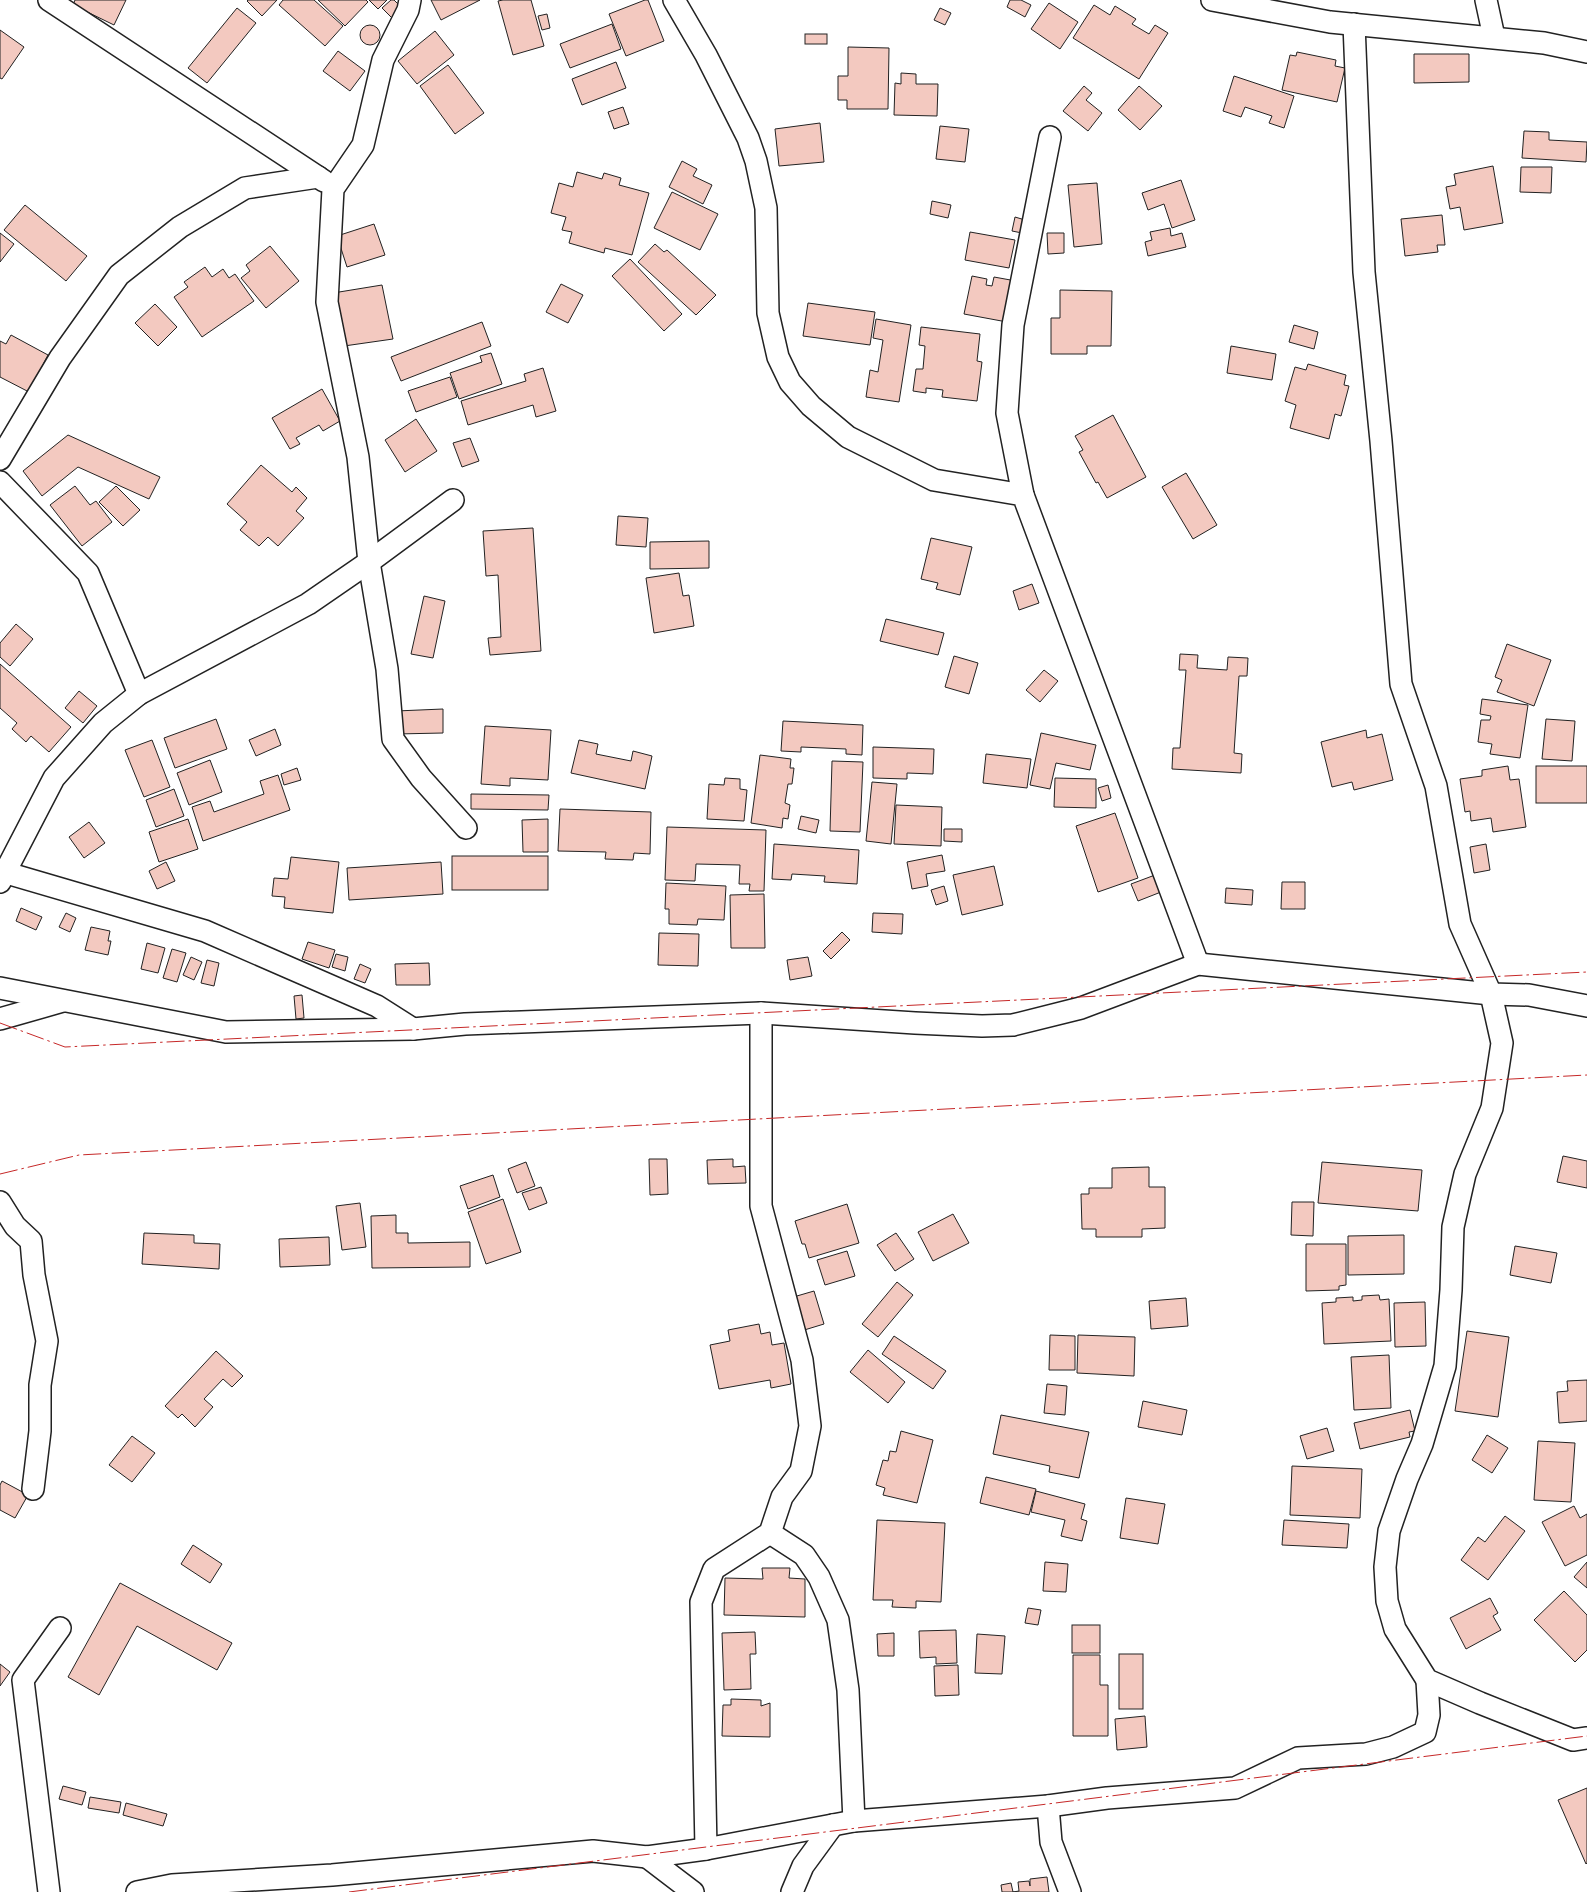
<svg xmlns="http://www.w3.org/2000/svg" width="1587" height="1892" font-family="Jost,sans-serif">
<rect width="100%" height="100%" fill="#fff"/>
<!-- building -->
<g fill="#f3c9c0" stroke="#222">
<path d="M75,0H126L114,25L73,5Z"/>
<path d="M248,0H277L262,16L247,1Z"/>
<path d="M283,0H314L343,26L325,46L279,5Z"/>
<path d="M318,0H366L368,2L345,26Z"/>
<path d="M369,0H387L378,9Z"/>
<path d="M391,0H394L402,8L392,18L382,8Z"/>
<path d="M431,0H480L441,20Z"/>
<path d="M503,0H531L544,46L513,55L498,1Z"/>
<path d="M645,0H648L664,41L626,56L609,14Z"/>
<path d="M1010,0H1021L1031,5L1025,17L1007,7Z"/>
<path d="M1049,3L1078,22L1060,49L1031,29Z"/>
<path d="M1094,5L1110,15L1115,6L1136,19L1132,24L1149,34L1155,25L1168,33L1139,79L1073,38Z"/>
<path d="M237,8L256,23L207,83L188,68Z"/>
<path d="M940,8L951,13L945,25L934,20Z"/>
<path d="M547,14L550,28L542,30L538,16Z"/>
<path d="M612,24L621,49L570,68L560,44Z"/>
<circle cx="370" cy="35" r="10"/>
<path d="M0,30L24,47L2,79L0,78Z"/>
<path d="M435,31L454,55L417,84L398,61Z"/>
<rect x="805" y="34" width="22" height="10"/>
<path d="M848,47L889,48L888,109H847V100H838V76H848Z"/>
<path d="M338,51L365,71L350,91L323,71Z"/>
<path d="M1297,52L1336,60L1335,66L1345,68L1337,102L1282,90L1290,55L1296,56Z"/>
<path d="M1414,54H1469V82L1414,83Z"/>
<path d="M616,62L626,88L582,105L572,79Z"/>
<path d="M448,65L484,113L455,134L420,86Z"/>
<path d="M901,73L916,74V84H938L937,116L894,115L895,83L901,84Z"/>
<path d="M1234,76L1294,96L1284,128L1269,123L1272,116L1245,107L1241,117L1223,111Z"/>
<path d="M1084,86L1092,93L1086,100L1102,113L1088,131L1063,111Z"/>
<path d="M1139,86L1162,106L1140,130L1118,110Z"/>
<path d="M623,107L629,124L614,129L608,112Z"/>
<path d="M820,123L824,162L779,166L775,129Z"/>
<path d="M940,126L969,129L965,162L936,159Z"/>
<path d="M1524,131L1549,132V140L1587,142L1586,162L1522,158Z"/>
<path d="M682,161L697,169L693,176L712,185L703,204L669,187Z"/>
<path d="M1493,166L1503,223L1464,230L1460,207L1450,209L1446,187L1456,185L1454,174Z"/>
<path d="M1521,167H1552L1551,193L1520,192Z"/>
<path d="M577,172L602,179L604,173L621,178L619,185L649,193L632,255L605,248L604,253L569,243L572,232L562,230L566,217L551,213L559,183L573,187Z"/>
<path d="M1181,180L1195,220L1172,228L1164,204L1148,210L1142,193Z"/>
<path d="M1097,183L1102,244L1074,247L1068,185Z"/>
<path d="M672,192L718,214L700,250L654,228Z"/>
<path d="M932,201L951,205L948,218L930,214Z"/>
<path d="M25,205L87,256L66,281L4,230Z"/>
<path d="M1442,215L1445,245H1437L1438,252L1405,256L1401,219Z"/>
<path d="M1015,217L1025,220L1022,233L1012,231Z"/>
<path d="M374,224L385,255L347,267L337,236Z"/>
<path d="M1170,228L1171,236L1182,233L1186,247L1148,256L1145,242L1152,240L1150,232Z"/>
<path d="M970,232L1015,240L1009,268L965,260Z"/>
<path d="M0,233L14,244L0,262Z"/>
<path d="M1047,233H1064V253L1048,254Z"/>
<path d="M655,244L664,252L667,250L716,295L696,315L638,262Z"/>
<path d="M270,246L299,281L266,308L241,278L250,271L246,265Z"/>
<path d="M630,259L682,314L664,331L612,276Z"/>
<path d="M205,267L212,277L223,269L229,278L235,274L254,301L202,337L174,297L188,287L184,282Z"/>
<path d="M972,276L987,279L986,285L992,286L994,277L1016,281L1007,322L964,314Z"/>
<path d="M561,284L583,295L568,323L546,312Z"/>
<path d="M382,285L393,339L344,346L333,293Z"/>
<path d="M1060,290L1112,291L1111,346H1087V354H1051V318H1060Z"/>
<path d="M808,303L875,312L870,345L803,336Z"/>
<path d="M155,304L177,327L158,346L135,323Z"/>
<path d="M876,319L911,325L899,402L866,397L870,370L878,372L883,340L873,338Z"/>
<path d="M482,322L491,346L401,381L391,357Z"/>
<path d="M1294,325L1318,332L1314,349L1289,342Z"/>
<path d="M921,327L980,334L977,361L982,362L977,401L942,397L943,390L926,388V393L913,391L916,369H923L925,346L919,345Z"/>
<path d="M11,335L48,355L29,392L0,377V341L6,344Z"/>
<path d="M1231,346L1276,354L1272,380L1227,373Z"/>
<path d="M491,353L502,384L459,399L450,373L482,362L480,356Z"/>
<path d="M1308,364L1346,375L1344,385L1349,386L1341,416L1335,414L1329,439L1290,428L1296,405L1285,401L1295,367L1306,370Z"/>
<path d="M543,368L556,411L536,417L533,405L468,425L461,401L526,381L524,374Z"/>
<path d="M450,377L457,397L416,412L408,391Z"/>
<path d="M322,389L340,421L323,431L319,425L296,438L300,444L290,449L272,418Z"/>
<path d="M1113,415L1146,477L1107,498L1098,482L1096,483L1079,452L1083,450L1075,436Z"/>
<path d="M416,419L437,451L405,472L385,440Z"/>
<path d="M68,435L160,477L149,499L78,467L42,496L23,471Z"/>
<path d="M470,438L479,461L462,467L453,443Z"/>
<path d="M261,465L292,492L296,487L307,498L296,511L304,518L278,546L268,537L259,546L240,530L247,522L227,504Z"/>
<path d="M1186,473L1217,525L1193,539L1162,487Z"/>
<path d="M75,486L90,505L96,501L112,522L82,546L50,505Z"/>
<path d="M116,486L140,510L123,526L99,502Z"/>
<path d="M618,516L648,518L646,547L616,545Z"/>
<path d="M533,528L541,651L490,655L488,638L501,637L498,575L486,576L483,531Z"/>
<path d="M931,538L972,547L960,595L936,589L938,583L921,579Z"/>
<path d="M709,541V568L650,569V542Z"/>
<path d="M679,573L683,596L689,595L694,626L654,633L646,578Z"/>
<path d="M1032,584L1039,603L1019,610L1013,591Z"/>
<path d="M424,596L445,601L433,658L411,654Z"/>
<path d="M886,619L944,633L938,655L880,641Z"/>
<path d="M16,624L33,639L10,666L0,657V643Z"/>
<path d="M1507,644L1551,660L1534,706L1497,692L1502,680L1495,677Z"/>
<path d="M1180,654L1198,655L1197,668L1227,670L1228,657L1248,658L1247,676H1239L1234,753L1242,754L1241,773L1172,769L1173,748H1180L1186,670H1179Z"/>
<path d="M954,656L978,663L969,694L945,687Z"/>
<path d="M0,664L71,727L49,752L31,736L26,742L12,729L17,723L0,708Z"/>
<path d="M1044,670L1058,681L1040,702L1026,690Z"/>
<path d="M79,691L97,706L83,723L65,708Z"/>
<path d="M1482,699L1528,705L1520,758L1490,754L1492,744L1478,742L1481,720H1490L1491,716L1480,714Z"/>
<path d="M443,709V733L396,734V711Z"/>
<path d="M216,719L227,749L175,768L164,738Z"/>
<path d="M1546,719L1575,721L1572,761L1542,759Z"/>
<path d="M783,721L863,725L862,755L846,754V749L801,747V752L781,751Z"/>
<path d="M485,726L551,730L548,780L510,778V786L481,784Z"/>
<path d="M275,729L281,745L256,756L249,740Z"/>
<path d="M1366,730L1367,738L1382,734L1393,780L1354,790L1352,782L1332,787L1321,742Z"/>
<path d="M1041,733L1096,745L1090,770L1056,763L1050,789L1030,785Z"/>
<path d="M152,740L170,787L144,797L125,750Z"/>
<path d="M579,740L598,744L596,754L631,761L633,751L652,756L645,789L571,773Z"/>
<path d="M873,747L934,749L933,774L907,773V779L873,778Z"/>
<path d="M986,754L1031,759L1027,788L983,783Z"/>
<path d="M760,755L791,759L790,768H794L792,784H788L785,803L790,805L788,819L783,818L782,828L751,823Z"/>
<path d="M210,760L222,792L189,805L177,773Z"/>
<path d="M832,761L863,762L860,832L830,831Z"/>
<path d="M1508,766L1510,780L1519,779L1526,827L1493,832L1491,818L1471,821L1470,811L1465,812L1460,779L1482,776V770Z"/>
<rect x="1536" y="766" width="51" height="37"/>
<path d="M297,768L301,780L284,785L281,774Z"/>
<path d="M278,775L290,810L203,841L192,807L210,801L214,812L264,794L260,781Z"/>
<path d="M725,778L740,779V789L747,790L744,821L707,819L709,784L724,785Z"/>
<path d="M1055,778L1096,779V808L1054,807Z"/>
<path d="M872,782L897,784L891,844L866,841Z"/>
<path d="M1108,785L1111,798L1102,801L1098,788Z"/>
<path d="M174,789L184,816L156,827L146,800Z"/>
<path d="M471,794L549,795L548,810L471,809Z"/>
<path d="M896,805L942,807L941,846L894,844Z"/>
<path d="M560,809L651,812L650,854L634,853L633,860L605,859L606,852L558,851Z"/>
<path d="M1115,813L1138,878L1098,892L1076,826Z"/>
<path d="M801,816L819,820L816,833L798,829Z"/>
<path d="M188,819L198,849L159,862L149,832Z"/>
<path d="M548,819V852H523L522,820Z"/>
<path d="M89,822L105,843L84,858L69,837Z"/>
<path d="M667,827L766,830L764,891H749L750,884H739L740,865L696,864L695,881L665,880Z"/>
<path d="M944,829H962V842L944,841Z"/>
<path d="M774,844L859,850L857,884L824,882L825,876L792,874L791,880L772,879Z"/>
<path d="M1486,844L1490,870L1474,873L1470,847Z"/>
<path d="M942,855L945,871L926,874L928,886L912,889L907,862Z"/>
<rect x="452" y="856" width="96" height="34"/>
<path d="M291,857L339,862L333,913L284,908L285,897L272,896L274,878L288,879Z"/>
<path d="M166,862L175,881L157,889L149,871Z"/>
<path d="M441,862L443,894L349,900L347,868Z"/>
<path d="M994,866L1003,905L962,915L953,875Z"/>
<path d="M1155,875L1161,892L1138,901L1131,884Z"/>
<path d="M1282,882H1305V909H1281Z"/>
<path d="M666,883L726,886L724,920L698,919L697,925L669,924V909H665Z"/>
<path d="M944,886L948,901L936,905L931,890Z"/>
<path d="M1226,888L1253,890L1252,905L1225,903Z"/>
<path d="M764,894L765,948H731L730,895Z"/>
<path d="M21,908L42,917L36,930L16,921Z"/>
<path d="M66,913L76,918L70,932L59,927Z"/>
<path d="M873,913L903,914L902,934L872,932Z"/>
<path d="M91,927L110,931L108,941H111L108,955L85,950Z"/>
<path d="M842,932L850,940L831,959L823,951Z"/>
<path d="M659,933L699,934L698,966L658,965Z"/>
<path d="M308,942L335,950L329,968L302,959Z"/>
<path d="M147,943L165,948L158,973L141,969Z"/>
<path d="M172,949L186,953L177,982L163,978Z"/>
<path d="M336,954L348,957L345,971L332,967Z"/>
<path d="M191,957L202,962L194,980L183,975Z"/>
<path d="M808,957L812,976L790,980L787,960Z"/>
<path d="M207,960L219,963L214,986L201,983Z"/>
<path d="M429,963L430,985H396L395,964Z"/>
<path d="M360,964L371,969L365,983L354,979Z"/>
<path d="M302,995L304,1018L296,1019L294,996Z"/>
<path d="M1563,1156L1587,1161V1188L1557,1182Z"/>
<path d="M649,1159H667L668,1194L650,1195Z"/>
<path d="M733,1159V1167L745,1166L746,1183L708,1184L707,1160Z"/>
<path d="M526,1162L535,1186L517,1193L508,1169Z"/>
<path d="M1322,1162L1422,1170L1418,1211L1318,1203Z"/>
<path d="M1149,1167V1187H1165V1228L1142,1229V1237H1096V1229H1082L1081,1194H1089V1188H1112V1168Z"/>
<path d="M493,1175L500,1197L468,1209L460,1186Z"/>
<path d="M541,1187L547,1203L529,1210L522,1193Z"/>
<path d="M503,1199L521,1252L486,1264L468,1212Z"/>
<path d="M1292,1202H1314L1313,1236L1291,1235Z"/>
<path d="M360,1203L366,1247L342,1250L336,1206Z"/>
<path d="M847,1204L859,1243L809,1258L805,1244H802L795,1221Z"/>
<path d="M953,1214L969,1243L933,1261L918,1232Z"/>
<path d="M396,1215V1233H408V1243L470,1242V1267L372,1268L371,1216Z"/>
<path d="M144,1233L194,1235V1243L220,1244L219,1269L142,1264Z"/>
<path d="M896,1233L914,1259L895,1271L877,1245Z"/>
<path d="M1404,1235V1274L1348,1275V1236Z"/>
<path d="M329,1237L330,1265L280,1267L279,1239Z"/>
<path d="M1306,1244H1346V1285L1339,1286V1290L1306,1291Z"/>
<path d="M1515,1246L1557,1253L1551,1283L1510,1275Z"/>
<path d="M847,1251L855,1276L825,1285L817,1260Z"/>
<path d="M897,1282L913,1295L878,1337L862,1324Z"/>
<path d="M814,1291L824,1324L801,1331L790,1298Z"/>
<path d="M1379,1295L1380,1300L1389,1299L1391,1341L1324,1344L1322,1303L1336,1302V1298L1353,1297V1301L1362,1300V1296Z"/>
<path d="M1186,1298L1188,1326L1151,1329L1149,1301Z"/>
<path d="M1425,1302L1426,1346L1395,1347L1394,1303Z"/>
<path d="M759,1324L761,1334L770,1332L772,1345L784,1343L791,1384L771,1388L770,1380L719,1389L710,1345L730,1341L728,1330Z"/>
<path d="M1467,1331L1509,1337L1498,1417L1455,1411Z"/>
<path d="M1050,1335L1075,1336V1370H1049Z"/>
<path d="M1078,1335L1135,1337L1134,1376L1077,1373Z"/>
<path d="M894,1336L946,1371L933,1389L882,1354Z"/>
<path d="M868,1350L905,1382L888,1403L850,1372Z"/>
<path d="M216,1351L243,1376L232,1387L223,1379L204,1399L213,1407L195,1427L182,1414L178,1418L165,1406Z"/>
<path d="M1389,1355L1391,1408L1354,1410L1351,1357Z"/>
<path d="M1587,1380V1421L1559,1423L1557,1392L1568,1391L1567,1381Z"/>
<path d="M1047,1384L1067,1386L1065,1415L1044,1413Z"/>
<path d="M1143,1401L1187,1410L1182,1435L1138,1427Z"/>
<path d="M1410,1410L1415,1431L1409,1432L1410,1437L1360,1449L1354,1423Z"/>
<path d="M1001,1415L1089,1432L1079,1478L1049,1472L1050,1466L993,1454Z"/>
<path d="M1327,1428L1334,1451L1307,1459L1300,1436Z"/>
<path d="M901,1431L933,1440L917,1503L883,1495L885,1488L876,1485L883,1460L888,1461L890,1451L896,1452Z"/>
<path d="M1487,1435L1508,1448L1492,1473L1472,1460Z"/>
<path d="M132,1436L155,1453L132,1482L109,1465Z"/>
<path d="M1538,1441L1575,1443L1571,1502L1534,1500Z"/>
<path d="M1292,1466L1362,1469L1360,1518L1290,1515Z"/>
<path d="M986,1477L1036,1489L1029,1515L980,1503Z"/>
<path d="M2,1481L28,1495L15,1518L0,1510V1485Z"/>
<path d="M1036,1491L1085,1504L1081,1519L1087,1521L1082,1541L1061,1536L1065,1520L1031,1512Z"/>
<path d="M1126,1498L1165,1504L1158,1544L1120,1538Z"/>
<path d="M1574,1506L1580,1518L1587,1514V1555L1565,1566L1542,1522Z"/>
<path d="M1505,1516L1525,1531L1488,1580L1461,1560L1478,1537L1485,1542Z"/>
<path d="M877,1520L945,1523L941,1602L916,1601V1608L892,1607L893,1600H873Z"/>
<path d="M1284,1520L1349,1524L1347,1548L1282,1545Z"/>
<path d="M193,1545L222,1564L210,1583L181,1564Z"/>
<path d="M1045,1562L1068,1564L1066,1592L1043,1591Z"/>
<path d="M1587,1562V1588L1574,1577Z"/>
<path d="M762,1568H790L789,1578L805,1579V1617L724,1615L725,1578L763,1579Z"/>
<path d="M120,1583L232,1643L217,1670L137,1626L99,1695L68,1677Z"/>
<path d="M1564,1591L1587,1615V1650L1575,1662L1534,1620Z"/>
<path d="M1490,1598L1498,1613L1493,1616L1501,1630L1466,1649L1450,1618Z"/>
<path d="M1028,1608L1041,1610L1038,1625L1025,1623Z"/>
<rect x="1072" y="1625" width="28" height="28"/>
<path d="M956,1630L957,1663L936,1664V1657L920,1658L919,1631Z"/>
<path d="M755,1632L756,1654H750L751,1689L724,1690L722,1633Z"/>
<path d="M894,1633V1656H878L877,1634Z"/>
<path d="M977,1634L1005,1636L1002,1674L975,1673Z"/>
<rect x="1119" y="1654" width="24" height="55"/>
<path d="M1073,1655H1100V1685H1108V1736H1073Z"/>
<path d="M0,1664L10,1672L0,1686Z"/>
<path d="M958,1665L959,1695L935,1696L934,1666Z"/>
<path d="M731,1699L761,1700V1706L770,1703V1737L722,1736L723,1705H731Z"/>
<path d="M1145,1716L1147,1747L1117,1750L1115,1719Z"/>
<path d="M63,1786L86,1792L82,1805L59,1799Z"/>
<path d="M1587,1788V1863L1586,1864L1558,1800Z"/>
<path d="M90,1797L121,1802L119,1813L88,1808Z"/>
<path d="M126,1803L167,1814L163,1826L123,1815Z"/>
<path d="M1047,1877L1049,1892H1002L1001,1885L1011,1883L1013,1892L1019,1891L1018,1882L1029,1881L1030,1886V1879Z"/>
</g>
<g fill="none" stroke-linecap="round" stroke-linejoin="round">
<!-- street casing -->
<g stroke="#222" stroke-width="24">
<g id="street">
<path d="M49,0L324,181"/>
<path d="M410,0L408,10L383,60L363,145L333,189L327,302L358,457L369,562L387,669L393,739L421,778L466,828"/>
<path d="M674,0L706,55L748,138L756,161L766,208L768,313L778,357L790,382L811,406L848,437L934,480L1023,495L1198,964"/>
<path d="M1212,0L1330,22L1544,43L1587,52"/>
<path d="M1486,0L1494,37"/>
<path d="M1354,24L1364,272L1381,441L1401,684L1436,786L1460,924L1491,994L1502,1043L1492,1108L1465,1174L1453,1227L1451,1290L1445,1366L1422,1444L1407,1479L1389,1531L1385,1567L1387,1601L1395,1629L1427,1680L1480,1703L1573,1740L1587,1738"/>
<path d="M0,459L60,358L119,275L180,227L245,188L318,177"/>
<path d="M0,482L88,573L139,694"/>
<path d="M1023,495L1007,413L1013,325L1050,137"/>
<path d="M0,871L205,931L377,1006L413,1029L465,1024L761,1013L915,1023L982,1026L1013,1025L1081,1008L1198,964L1491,994L1529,995L1587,1006"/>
<path d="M0,882L54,778L103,723L139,694L308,604L369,562L453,500"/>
<path d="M0,988L226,1032L413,1029"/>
<path d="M0,1019L63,1001"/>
<path d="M0,1202L15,1226L31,1241L34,1275L47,1341L40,1385V1431L33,1489"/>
<path d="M770,1533L804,1555L819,1577L838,1620L848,1690L854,1821"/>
<path d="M1048,1806L1051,1842L1070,1892"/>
<path d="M706,1849L701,1602L714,1569L770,1533L782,1497L801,1471L810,1426L802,1360L761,1206V1013"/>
<path d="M647,1857L693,1892"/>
<path d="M49,1892L23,1680L60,1628"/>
<path d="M137,1892L172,1885L332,1875L593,1851L647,1857L706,1849L854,1821L1048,1806L1107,1798L1235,1788L1298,1758L1366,1754L1393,1747L1425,1732L1429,1715L1427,1680"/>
<path d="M792,1892L803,1866L833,1825"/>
</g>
</g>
<!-- street -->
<use href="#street" stroke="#fff" stroke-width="21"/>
<!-- power -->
<g stroke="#c62828" stroke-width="1" stroke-dasharray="18 4 2.5 4" stroke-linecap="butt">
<path d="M0,1023L65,1047L1587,972"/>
<path d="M0,1174L79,1155L1587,1075"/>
<path d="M349,1892L1587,1736"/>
</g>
</g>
</svg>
